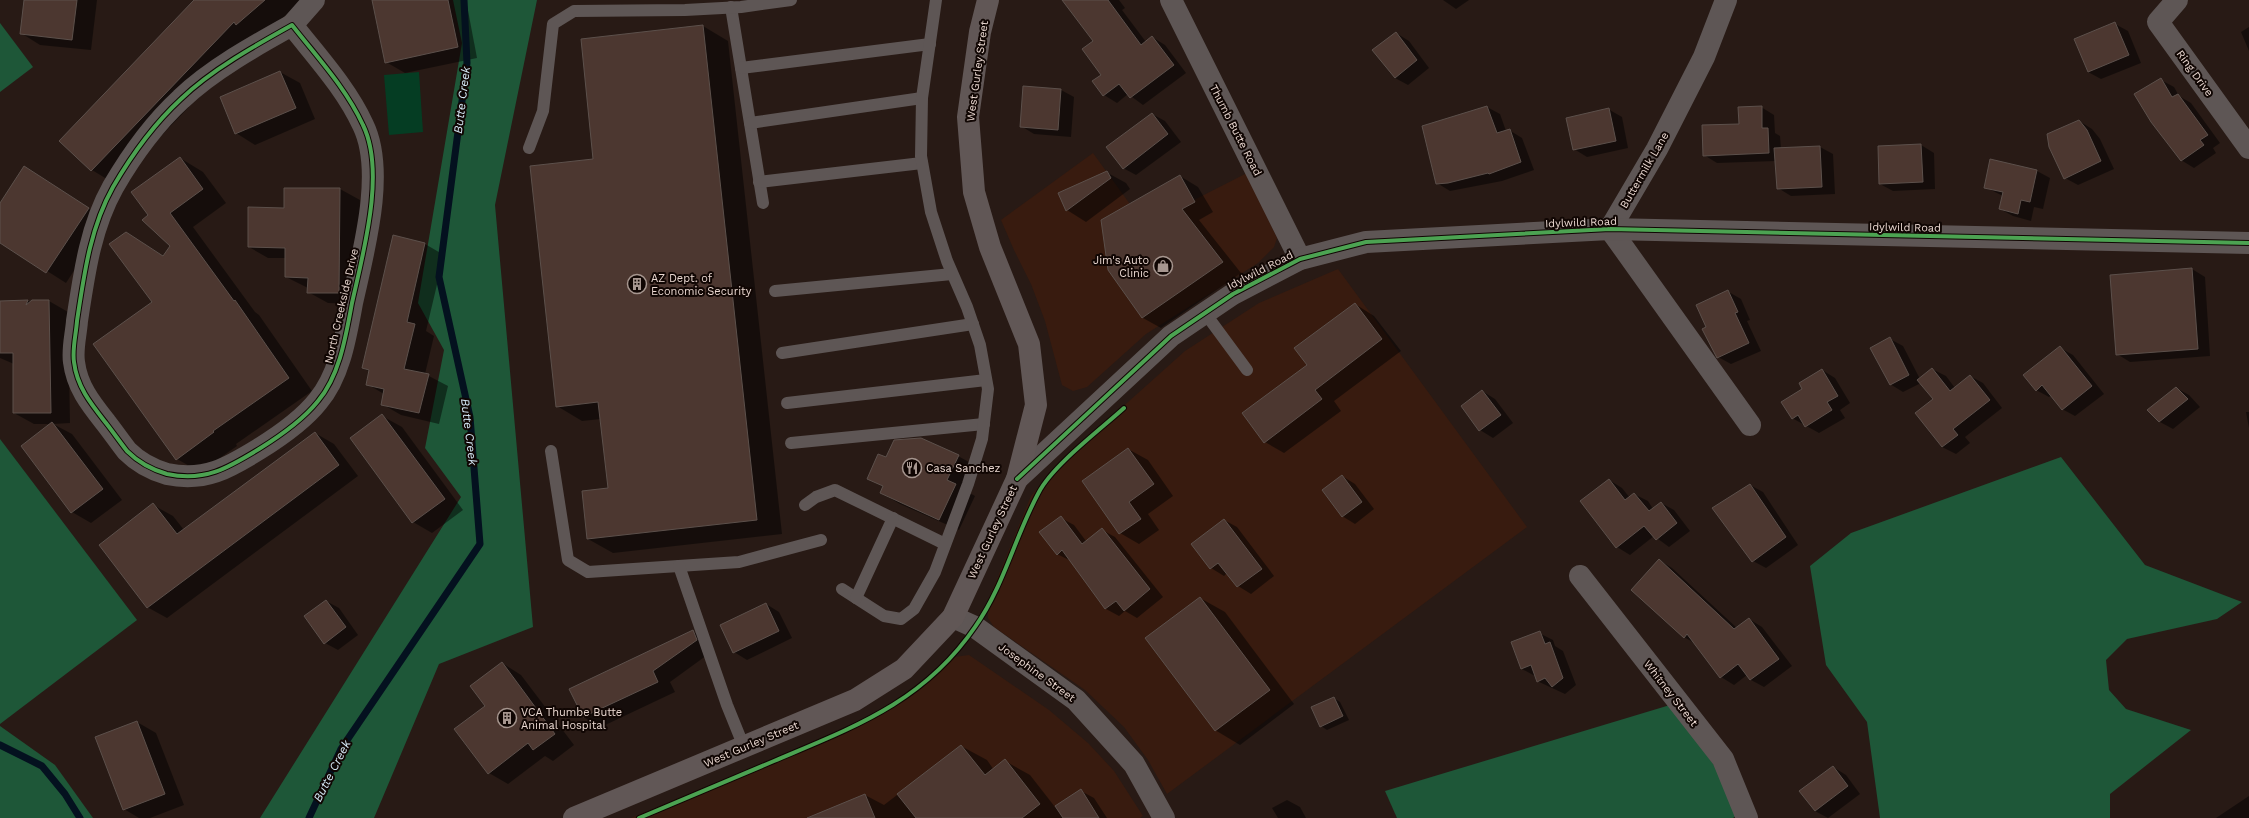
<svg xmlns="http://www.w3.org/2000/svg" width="2249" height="818" font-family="'Work Sans',sans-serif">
<rect width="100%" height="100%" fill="#281a15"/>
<!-- built -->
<g fill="#381b0f">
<path d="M1093,153L1145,225L1247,173L1277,238L1274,247L1258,263L1146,334L1087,387L1073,391L1062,385L1045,321L1031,284L1014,250L1001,220Z"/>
<path d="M1338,269L1527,527L1167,794L1148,760L1124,727L1085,690L994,627L988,618V601L1031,496L1050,472L1185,351L1259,303Z"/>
<path d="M969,655L1049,710L1088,743L1114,771L1143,816L1140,818H631L876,716L910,695L942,664L954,657Z"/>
</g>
<!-- green -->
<path fill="#053d23" d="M419,72L423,132L389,135L384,75Z"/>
<!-- forest -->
<g fill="#1e5738">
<path d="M453,0H537L495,205L533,627L439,664L374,818H260L461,497L425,448L444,350L418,303L462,43Z"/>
<path d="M0,23L33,67L0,92Z"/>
<path d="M0,439L137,620L0,724Z"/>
<path d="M2061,457L2145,565L2242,602L2217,619L2127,639L2106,660L2109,690L2126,709L2191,730L2110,794V818H1880L1867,722L1826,665L1810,566L1851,533Z"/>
<path d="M1670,705L1717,769L1736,816L1733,818H1397L1385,791Z"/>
<path d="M0,726L55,765L93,818H0Z"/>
</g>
<!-- shadow -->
<g fill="#0007">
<path d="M25,0H97L91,50L40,45L21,33Z"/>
<path d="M207,0H303L260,38L257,36L115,184L92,170L61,141Z"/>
<path d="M373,0H466L477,58L405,73L386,62Z"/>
<path d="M1063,0H1119L1125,8L1122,10L1146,42L1152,37L1165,45L1186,73L1143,105L1128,94L1117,103L1104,95L1094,42Z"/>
<path d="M1443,0H1469L1456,9Z"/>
<path d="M2115,24L2128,31L2141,63L2101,79L2088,72Z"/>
<path d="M703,26L728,41L782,534L613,553L588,539L609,489L601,419L582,421L557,406L595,160Z"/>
<path d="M2249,27V51L2241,32Z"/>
<path d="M1396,33L1409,41L1429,68L1408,85L1395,78Z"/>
<path d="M280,72L300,83L315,119L255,145L236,133Z"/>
<path d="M2161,80L2174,87L2179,96L2191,103L2220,143L2213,148L2216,153L2194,168L2181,160Z"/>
<path d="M1024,87L1061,90L1074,97L1071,137L1034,134L1021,126Z"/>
<path d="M1487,107L1500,114L1506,131L1509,130L1522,138L1534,170L1502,181L1450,191L1437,183Z"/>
<path d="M1761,107L1774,115L1775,133L1780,136L1781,149L1820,147L1833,154L1835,194L1791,196L1778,188L1776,161L1717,163L1704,155Z"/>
<path d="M1608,109L1622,117L1628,148L1587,157L1574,149Z"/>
<path d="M1152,114L1165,121L1181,142L1136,175L1123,168Z"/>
<path d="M2079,121L2092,129L2100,139L2114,169L2078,185L2065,178Z"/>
<path d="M1921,145L1934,153L1935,189L1893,191L1880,184L1879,147Z"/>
<path d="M180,158L203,172L226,203L193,227L255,312L259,315L312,391L236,444L237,446L200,472L177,459L153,302L126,233L164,256L172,246L150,216Z"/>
<path d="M1991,161L2037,171L2050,178L2043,209L2034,207L2031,221L2013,216L2000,209L2003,196L1985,187Z"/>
<path d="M25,167L107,220L66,283L0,241V205Z"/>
<path d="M1106,172L1126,183L1130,189L1086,222L1067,210L1059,194Z"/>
<path d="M1180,176L1198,187L1213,212L1199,220L1241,273L1161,328L1143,318Z"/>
<path d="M285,189H340L360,200L358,304L328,303L308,292V288L286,277V258H268L249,247L285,209Z"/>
<path d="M425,244L444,255L426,331L434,336L425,374L448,386L439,424L401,415L382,404L384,394L367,384L370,372L363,368Z"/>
<path d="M2192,269L2205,277L2210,356L2130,362L2117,354Z"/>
<path d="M1727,291L1741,299L1750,320L1747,321L1761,351L1731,364L1718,357L1708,327Z"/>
<path d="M28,301H49L68,312L70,423L53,424L72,434L122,500L91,523L72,512L52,424H34L14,413V364L0,358V302Z"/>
<path d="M1355,304L1374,316L1401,351L1334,401L1341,411L1284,453L1265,442L1308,365Z"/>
<path d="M1890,339L1903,346L1920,379L1932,369L1946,376L1955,388L1970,376L1983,383L2002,408L1965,437L1970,443L1956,454L1942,447L1917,413L1934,399L1921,383L1903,392L1890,384Z"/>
<path d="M2060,348L2073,355L2104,394L2075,416L2062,409L2052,395L2049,397L2036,390Z"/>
<path d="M1822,370L1835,378L1850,403L1840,410L1845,418L1819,433L1792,418L1804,389Z"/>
<path d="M2176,388L2189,395L2200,407L2173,429L2160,422L2149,410Z"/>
<path d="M1482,391L1495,399L1513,423L1493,438L1480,430L1462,407Z"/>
<path d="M2246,412H2249V428Z"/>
<path d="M382,416L402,427L463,510L432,533L413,522Z"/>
<path d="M315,433L334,444L358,476L167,618L147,607L153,505L173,516L184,530Z"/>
<path d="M1128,449L1148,460L1173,496L1148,514L1159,530L1139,544L1120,533Z"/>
<path d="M958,456L978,467L966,491L975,496L959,530L900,504L881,493L884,487L869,478L887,459Z"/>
<path d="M1342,476L1355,484L1374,509L1355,524L1342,516Z"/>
<path d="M1609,480L1622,488L1630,498L1634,494L1648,501L1653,509L1661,503L1674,510L1690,531L1669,547L1654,536L1630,555L1617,547Z"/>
<path d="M1750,485L1763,492L1798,545L1766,568L1753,561Z"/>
<path d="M1061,518L1074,525L1086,541L1102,530L1115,537L1163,597L1137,618L1125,611L1119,616L1106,609L1071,561L1057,554Z"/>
<path d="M1224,520L1237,527L1274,576L1251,594L1238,586L1227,573L1224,576L1211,568Z"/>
<path d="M1659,560L1672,568L1737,628L1749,619L1762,627L1792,666L1764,687L1751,680L1747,675L1734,685L1721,677L1696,644L1684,637Z"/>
<path d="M1200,598L1225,612L1294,704L1240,745L1215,730Z"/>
<path d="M326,601L339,608L358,635L338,650L325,643Z"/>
<path d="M766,604L779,612L792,638L747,660L734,652Z"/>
<path d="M693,632L711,642L714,650L670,682L675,692L601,727L583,717Z"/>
<path d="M1539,633L1553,640L1555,646L1563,651L1576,685L1565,694L1537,681L1535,676L1522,669Z"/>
<path d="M502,663L521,675L574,745L553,761L545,756L508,784L489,773L486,706Z"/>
<path d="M1334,698L1340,702L1349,720L1327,730L1321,726Z"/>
<path d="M137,722L156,733L184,805L150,818H139L124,809Z"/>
<path d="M961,746L987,760L994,770L1005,761L1030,775L1055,807L1081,791L1094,798L1107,818H809L865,795L884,805Z"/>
<path d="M1833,767L1846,775L1860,794L1828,818L1815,811Z"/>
<path d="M2249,796V818H2216Z"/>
<path d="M1287,800L1300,807L1306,818H1278L1272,808Z"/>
</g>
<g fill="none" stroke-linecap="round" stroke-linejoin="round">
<!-- stream -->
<g stroke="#04111f" stroke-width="7">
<path d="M0,745L42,766L65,794L80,818"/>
<path d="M309,818L341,749L480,544L470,417L439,277L467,63L464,0"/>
</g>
</g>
<!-- building -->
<g fill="#4c3730" stroke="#5c504b">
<path d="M24,0H77L72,40L20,34Z"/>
<path d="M194,0H265L236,25L234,22L91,171L59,141Z"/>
<path d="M372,0H448L458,47L385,63Z"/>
<path d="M1062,0H1108L1141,45L1152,36L1174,65L1130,98L1119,84L1103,96L1092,81L1101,75L1082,49L1093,41Z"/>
<path d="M2115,22L2129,55L2088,72L2074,39Z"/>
<path d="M703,25L757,520L587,539L582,491L608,488L598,402L556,407L530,166L593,159L581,39Z"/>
<path d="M1396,32L1417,60L1395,78L1372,50Z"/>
<path d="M280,71L296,108L235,134L220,97Z"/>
<path d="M2161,78L2172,97L2178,94L2208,135L2200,140L2204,145L2181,161L2151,122L2134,94Z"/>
<path d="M1023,86L1061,89L1058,130L1020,127Z"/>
<path d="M1487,106L1497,133L1510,129L1521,162L1489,174L1488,173L1448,183L1436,184L1422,126Z"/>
<path d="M1762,106V128H1768L1769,153L1703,156L1702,125L1739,124L1738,107Z"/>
<path d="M1609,108L1616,141L1573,150L1566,118Z"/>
<path d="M1152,113L1168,134L1123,169L1106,147Z"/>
<path d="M2079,120L2087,130L2101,161L2064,179L2049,147L2047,134Z"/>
<path d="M1921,144L1923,182L1879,184L1878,146Z"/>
<path d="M1820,146L1822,187L1777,189L1774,148Z"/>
<path d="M180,157L203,189L170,213L234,301L235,300L289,378L213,431L214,432L176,460L93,344L152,302L109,244L126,232L163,256L170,246L142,220L148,215L131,192Z"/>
<path d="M1990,159L2037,170L2030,202L2021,200L2018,214L1999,209L2003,192L1984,188Z"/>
<path d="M24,166L89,208L46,273L0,243V203Z"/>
<path d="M1107,171L1111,178L1066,211L1058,193Z"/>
<path d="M1180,175L1195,202L1182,209L1223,262L1142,318L1108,270L1101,220Z"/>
<path d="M284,188H340L339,293H307L308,278L285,277V248L248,247V207L284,208Z"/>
<path d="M393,235L425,243L407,322L415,324L404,369L429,374L419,413L381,405L384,389L366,385L369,370L362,368Z"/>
<path d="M2192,268L2198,349L2116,355L2110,275Z"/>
<path d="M1728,290L1738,312L1735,313L1749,343L1717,358L1702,329L1706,327L1696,305Z"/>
<path d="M28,300L26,305L32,300H49L51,413H13V353H0V301Z"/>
<path d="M1355,303L1382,339L1315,390L1322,399L1264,443L1242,413L1307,365L1294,348Z"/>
<path d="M1890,337L1909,375L1890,385L1870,348Z"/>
<path d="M2060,346L2092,386L2062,410L2042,385L2036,391L2023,375Z"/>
<path d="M1932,368L1950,391L1970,375L1990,400L1953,429L1958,435L1942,447L1915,413L1933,399L1917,380Z"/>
<path d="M1822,369L1838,396L1827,402L1832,410L1805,427L1798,415L1792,419L1781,402L1802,389L1799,383Z"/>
<path d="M2176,387L2188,399L2159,422L2147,410Z"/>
<path d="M1482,390L1501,415L1479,431L1461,406Z"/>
<path d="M382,414L445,499L412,523L350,438Z"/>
<path d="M52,422L103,489L71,513L21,446Z"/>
<path d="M315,432L339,465L147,608L99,545L153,503L177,534Z"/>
<path d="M921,438L959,455L947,480L956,484L939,520L880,493L883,486L867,479L878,454L886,457L894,440Z"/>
<path d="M1128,448L1154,484L1129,502L1141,519L1119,534L1082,481Z"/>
<path d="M1342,475L1362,502L1342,517L1322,490Z"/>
<path d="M1609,479L1625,500L1634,493L1649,511L1661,502L1677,523L1656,540L1644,526L1616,548L1580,501Z"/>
<path d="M1750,484L1786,537L1752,562L1712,508Z"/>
<path d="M1061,516L1082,544L1102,528L1150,589L1124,611L1116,601L1105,609L1062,550L1057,555L1039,532Z"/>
<path d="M1224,519L1262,569L1237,587L1218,563L1210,569L1191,544Z"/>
<path d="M1659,559L1734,629L1749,618L1779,659L1750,680L1738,664L1720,678L1687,634L1684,638L1631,590Z"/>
<path d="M1200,597L1270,690L1215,731L1145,638Z"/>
<path d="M326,600L346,627L324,644L304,616Z"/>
<path d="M766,603L779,631L733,653L720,625Z"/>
<path d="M693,630L697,640L653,671L658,682L583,717L569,689Z"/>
<path d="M1540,631L1545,644L1550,642L1563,678L1552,687L1545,678L1537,682L1531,665L1521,669L1511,642Z"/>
<path d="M502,662L555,734L533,750L528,743L488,774L454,729L485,706L470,686Z"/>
<path d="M1334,697L1343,716L1320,727L1311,707Z"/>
<path d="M137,721L165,794L123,810L95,737Z"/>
<path d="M961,745L985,775L1005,759L1040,804L1022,818H916L897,794Z"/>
<path d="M1833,766L1848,786L1815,811L1799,791Z"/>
<path d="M1081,789L1099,818H1063L1055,806Z"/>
<path d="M865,794L875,818H807Z"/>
</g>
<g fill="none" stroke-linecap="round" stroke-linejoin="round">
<!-- lane -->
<g stroke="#5e5655" stroke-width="12">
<path d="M731,7L763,203"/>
<path d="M741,68L930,44"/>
<path d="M750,123L922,98"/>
<path d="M529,148L543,111L553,24L574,11L685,10L741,7L791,0"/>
<path d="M759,182L922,163"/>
<path d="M775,291L952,274"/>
<path d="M1205,313L1247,370"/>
<path d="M782,353L973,324"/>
<path d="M787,403L986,380"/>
<path d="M791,443L984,424"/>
<path d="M551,451L568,560L588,572L739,562L821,540"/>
<path d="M805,505L816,497L835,490L945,544"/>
<path d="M679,566L727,705L744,747"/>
<path d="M842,589L884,616L901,619L914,609L935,572L968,484L982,439L988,389L980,345L967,307L947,261L931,212L921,156L922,98L936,0"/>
<path d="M856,598L893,518"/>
</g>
<!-- street -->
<g stroke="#5e5655" stroke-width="22">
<path d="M1171,0L1300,259"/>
<path d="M1726,0L1704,57L1657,149L1610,229L1750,425"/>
<path d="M2177,0L2158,22L2249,148"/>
<path d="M292,25C317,57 346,88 363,125C386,172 363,253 352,303C346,335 340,375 318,401C303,420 280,436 259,449C228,468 205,482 167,474C153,470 138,462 127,451C120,442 113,432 106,423C91,404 77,387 74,362C72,349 76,335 77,321C84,275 90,228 113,187C131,156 155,123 181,99C211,70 256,45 292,25Z"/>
<path d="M292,25L314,0"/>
<path d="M1017,479L1171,336L1233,294L1300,259L1366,242L1610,229L2249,243"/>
<path d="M1580,576L1723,759L1747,818"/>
<path d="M953,617L975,627L1076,700L1134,764L1164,818"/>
</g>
<!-- secondary -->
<path stroke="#615756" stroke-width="22" d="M574,818L855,700L904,669L953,617L1017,479L1036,405L1029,344L990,247L974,192L968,117L980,32L988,0"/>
<!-- cycleway casing -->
<g stroke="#100603" stroke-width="6">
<g id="cycleway">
<path d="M292,25C317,57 346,88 363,125C386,172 363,253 352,303C346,335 340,375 318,401C303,420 280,436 259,449C228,468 205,482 167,474C153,470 138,462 127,451C120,442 113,432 106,423C91,404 77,387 74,362C72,349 76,335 77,321C84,275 90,228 113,187C131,156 155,123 181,99C211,70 256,45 292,25Z"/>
<path d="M1017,479L1171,336L1233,294L1300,259L1366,242L1610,229L2249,243"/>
<path d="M639,818C684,799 729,780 774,761C854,727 924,702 975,627C1004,586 1015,536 1039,492C1053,465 1101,429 1124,408"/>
</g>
</g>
<!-- cycleway -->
<use href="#cycleway" stroke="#4ca352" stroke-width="4"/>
</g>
<!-- icons -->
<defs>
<g id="shop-ring" transform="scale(1)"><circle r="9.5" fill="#100603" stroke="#a6968f" stroke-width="1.5"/><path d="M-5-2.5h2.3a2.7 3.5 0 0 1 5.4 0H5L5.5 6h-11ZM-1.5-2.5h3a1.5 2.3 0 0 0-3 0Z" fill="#a6968f"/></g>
<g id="building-ring" transform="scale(1)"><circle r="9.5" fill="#100603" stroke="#a6968f" stroke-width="1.5"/><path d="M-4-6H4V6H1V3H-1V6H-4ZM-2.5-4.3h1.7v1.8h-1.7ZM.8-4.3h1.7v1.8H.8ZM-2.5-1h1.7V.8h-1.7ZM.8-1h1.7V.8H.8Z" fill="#a6968f"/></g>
<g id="restaurant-ring" transform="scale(1)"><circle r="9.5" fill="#100603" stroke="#a6968f" stroke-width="1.5"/><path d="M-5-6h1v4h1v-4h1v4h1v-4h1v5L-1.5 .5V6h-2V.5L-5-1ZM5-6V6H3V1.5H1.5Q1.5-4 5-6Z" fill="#a6968f"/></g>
</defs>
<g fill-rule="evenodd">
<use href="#shop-ring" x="1163" y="266"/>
<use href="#building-ring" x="637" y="284"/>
<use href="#restaurant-ring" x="912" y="468"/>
<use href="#building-ring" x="507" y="718"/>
</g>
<g text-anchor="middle" stroke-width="4" stroke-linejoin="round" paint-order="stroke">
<!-- street labels -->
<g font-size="11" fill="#ead8d1" stroke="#100603">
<text transform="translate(977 71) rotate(-82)" y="4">West Gurley Street</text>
<text transform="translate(2195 73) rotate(54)" y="4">Ring Drive</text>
<text transform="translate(1236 130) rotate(63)" y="4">Thumb Butte Road</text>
<text transform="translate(1644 170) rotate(-60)" y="4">Buttermilk Lane</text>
<text transform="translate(1581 222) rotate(-2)" y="4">Idylwild Road</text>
<text transform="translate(1905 227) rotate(1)" y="4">Idylwild Road</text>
<text transform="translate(1260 270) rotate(-27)" y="4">Idylwild Road</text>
<text transform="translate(341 306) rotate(-77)" y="4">North Creekside Drive</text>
<text transform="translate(992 532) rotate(-65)" y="4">West Gurley Street</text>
<text transform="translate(1037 672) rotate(36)" y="4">Josephine Street</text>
<text transform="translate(1671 693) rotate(52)" y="4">Whitney Street</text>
<text transform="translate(751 744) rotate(-23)" y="4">West Gurley Street</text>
</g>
<!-- poi labels -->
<g font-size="11" fill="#ead8d1" stroke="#100603" text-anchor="start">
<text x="1149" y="264" text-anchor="end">Jim's Auto<tspan x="1149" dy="13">Clinic</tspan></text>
<text x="651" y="282">AZ Dept. of<tspan x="651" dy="13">Economic Security</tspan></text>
<text x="926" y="472">Casa Sanchez</text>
<text x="521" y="716">VCA Thumbe Butte<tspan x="521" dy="13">Animal Hospital</tspan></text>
</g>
<!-- water labels -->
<g font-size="12" font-style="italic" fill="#d2e5f3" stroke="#100603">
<text transform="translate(462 100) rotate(-83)" y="4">Butte Creek</text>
<text transform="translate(469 432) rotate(83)" y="4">Butte Creek</text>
<text transform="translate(332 771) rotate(-63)" y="4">Butte Creek</text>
</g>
</g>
</svg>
